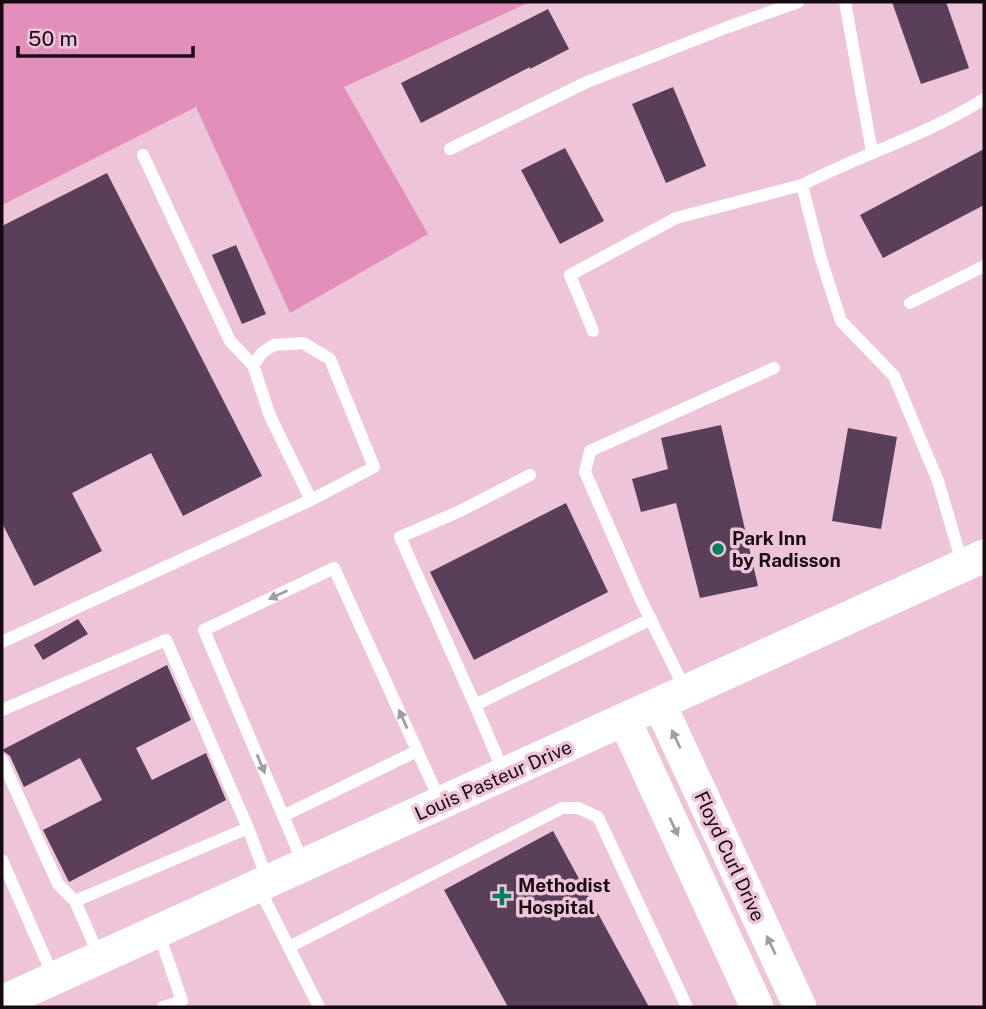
<svg xmlns="http://www.w3.org/2000/svg" width="986" height="1009" font-family="'Public Sans',sans-serif">
<rect width="100%" height="100%" fill="#eec4d8"/>
<!-- green -->
<path fill="#e290ba" d="M2,2H530L344,87L428,234L290,313L196,107L2,205Z"/>
<!-- building -->
<g fill="#5a3f59">
<path d="M892,2H946L969,68L921,84Z"/>
<path d="M548,9L569,49L530,69V67L421,123L401,83Z"/>
<path d="M673,87L706,166L666,183L632,104Z"/>
<path d="M565,148L604,221L560,244L521,170Z"/>
<path d="M984,149V205L883,258L860,215Z"/>
<path d="M107,173L262,476L183,516L151,453L72,493L102,551L34,586L2,523V226Z"/>
<path d="M236,245L266,314L242,324L212,255Z"/>
<path d="M721,425L758,586L700,598L676,503L641,512L632,479L668,469L661,438Z"/>
<path d="M848,428L897,437L881,529L832,521Z"/>
<path d="M566,503L608,592L474,660L430,572Z"/>
<path d="M78,619L88,634L43,660L34,645Z"/>
<path d="M167,665L191,720L136,748L152,780L206,753L226,800L69,882L43,830L102,800L80,758L24,787L10,756L2,750Z"/>
<path d="M553,831L649,1007H508L444,890Z"/>
</g>
<g fill="none" stroke-linecap="round" stroke-linejoin="round">
<!-- lane -->
<g stroke="#fff" stroke-width="12">
<path d="M845,2L872,152"/>
<path d="M450,149L587,82L728,27L798,2"/>
<path d="M143,155L230,341L253,365"/>
<path d="M910,303L984,266"/>
<path d="M593,331L570,275L676,218L802,185"/>
<path d="M963,566L938,481L894,376L841,321L821,259L802,185C862,154 927,135 984,99"/>
<path d="M2,642L311,500L374,467L330,359L303,343L274,345L263,352L253,365L270,416L311,500"/>
<path d="M685,689L641,600L585,472L590,451L774,368"/>
<path d="M475,705L400,537L458,512L530,475"/>
<path d="M2,710L166,640L248,828"/>
<path d="M2,760L58,884L75,901"/>
<path d="M504,773L475,705L651,619"/>
<path d="M283,816L417,751"/>
<path d="M2,860L54,978"/>
<path d="M304,865L204,630L334,568L441,803"/>
<path d="M258,886L319,1007"/>
<path d="M158,931L182,1001L163,1007"/>
<path d="M289,947L562,808H578L598,817L687,1007"/>
<path d="M99,956L75,901L248,828L268,881"/>
</g>
<!-- secondary -->
<g stroke="#fff" stroke-width="33">
<path d="M660,705L800,1007"/>
<path d="M625,721L757,1007"/>
<path d="M2,1002L984,556"/>
</g>
</g>
<!-- one-way arrows -->
<defs><path id="oneway-solid" d="M-6-.8H1V-3.2L6.5 0L1 3.2V.8H-6Z" transform="scale(1.75)"/></defs>
<g fill="#a39da0">
<use href="#oneway-solid" transform="translate(278 595) rotate(155)"/>
<use href="#oneway-solid" transform="translate(403 719) rotate(-114)"/>
<use href="#oneway-solid" transform="translate(676 739) rotate(-115)"/>
<use href="#oneway-solid" transform="translate(261 764) rotate(67)"/>
<use href="#oneway-solid" transform="translate(674 827) rotate(65)"/>
<use href="#oneway-solid" transform="translate(771 945) rotate(-115)"/>
</g>
<!-- markers -->
<g fill="#008061" stroke="#eec4d8" stroke-width="2.5">
<circle cx="718" cy="549" r="7"/>
<path d="M498.5 885.5h7v7h7v7h-7v7h-7v-7h-7v-7h7z"/>
</g>
<g text-anchor="middle" stroke-width="7" stroke-linejoin="round" paint-order="stroke">
<!-- poi labels -->
<g font-size="19" font-weight="bold" fill="#180a12" stroke="#eec4d8" text-anchor="start">
<text x="732" y="545">Park Inn<tspan x="732" dy="22">by Radisson</tspan></text>
<text x="518" y="892">Methodist<tspan x="518" dy="22">Hospital</tspan></text>
</g>
<!-- street labels -->
<g font-size="19" fill="#180a12" stroke="#eec4d8">
<text transform="translate(493 780) rotate(-24)" y="7">Louis Pasteur Drive</text>
<text transform="translate(730 856) rotate(65)" y="7">Floyd Curl Drive</text>
</g>
</g>
<!-- border -->
<rect width="986" height="1009" fill="none" stroke="#180a12" stroke-width="7"/>
<!-- scale -->
<path d="M18 46v10h175v-10" fill="none" stroke="#180a12" stroke-width="3.5"/>
<text x="28" y="46" font-size="21" fill="#180a12" stroke="#eec4d8" stroke-width="5" paint-order="stroke">50 m</text>
</svg>
